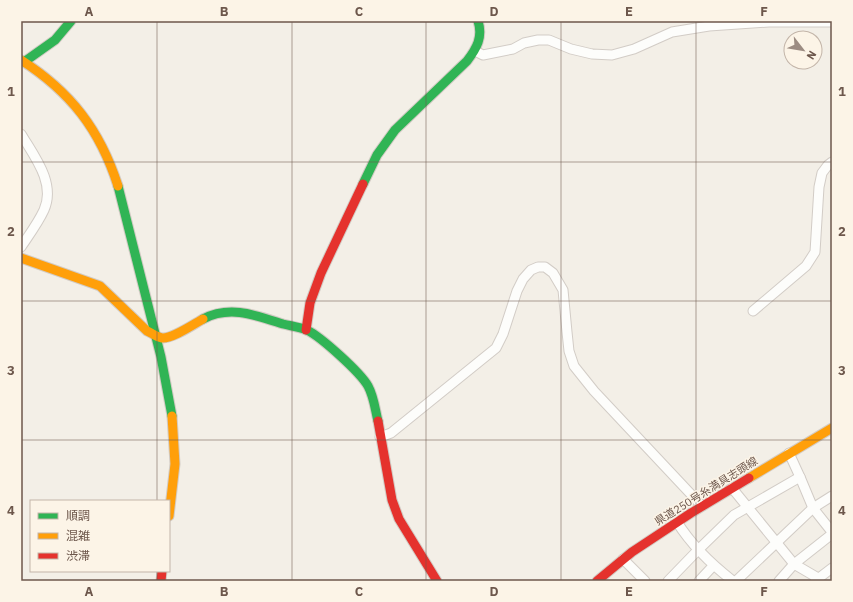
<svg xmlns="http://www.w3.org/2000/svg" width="853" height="602" font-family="'IBM Plex Sans','Noto Sans JP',sans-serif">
<rect width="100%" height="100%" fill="#f3efe7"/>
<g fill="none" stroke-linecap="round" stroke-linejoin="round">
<!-- street casing -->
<g stroke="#d2ccc6" stroke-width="11">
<g id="street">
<path d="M475,51L483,55L513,49L524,43L538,40H549L571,49L592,54L612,55L634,49L672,32L709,26L769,22H832"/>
<path d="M21,134C34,156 56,183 44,210C38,223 29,235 21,247"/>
<path d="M753,311L806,266L815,252L819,187L822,173L828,165L832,162"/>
<path d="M380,437L391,433L496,348L503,334L517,291L523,279L531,270L538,267H545L553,273L563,290L567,332L569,351L574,366L594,391L702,506"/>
<path d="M789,453L800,477L813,508L832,532"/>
<path d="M732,488L794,564L818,578"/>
<path d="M677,522C692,546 711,564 733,581"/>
<path d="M623,559L645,581"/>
<path d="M668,581L698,550L734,515L800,477"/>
<path d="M699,581L713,566"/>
<path d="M736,581L813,508L832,496"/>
<path d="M779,581L794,564L832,534"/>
<path d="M815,581L832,568"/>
</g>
</g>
<!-- fast casing -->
<g stroke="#d2cbc4" stroke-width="11">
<g id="fast">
<path d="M24,62L55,40L71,21"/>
<path d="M363,184L377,155L395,130L467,61C477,48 483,37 478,21"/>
<path d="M118,186L161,357L172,416"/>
<path d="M203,319C230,305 255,315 283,324C291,326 299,327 307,330C321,337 360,372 368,386C374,397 375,409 378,421"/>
</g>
</g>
<!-- slow casing -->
<g stroke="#d2cbc4" stroke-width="11">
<g id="slow">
<path d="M21,60C71,92 100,130 118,186"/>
<path d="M21,258L100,286L147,331C152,333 156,337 162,338C172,339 194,324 203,319"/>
<path d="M749,478L832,428"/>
<path d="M169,516L175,464L172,416"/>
</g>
</g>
<!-- jam casing -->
<g stroke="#d2cbc4" stroke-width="11">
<g id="jam">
<path d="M306,330L310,303L321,273L363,184"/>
<path d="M378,421L392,500L399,519L437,581"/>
<path d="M161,581L162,571"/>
<path d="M597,581L632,552L691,513L749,478"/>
</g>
</g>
<!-- street -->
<use href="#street" stroke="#fdfdfb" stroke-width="9"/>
<!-- fast -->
<use href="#fast" stroke="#30b455" stroke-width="9"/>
<!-- slow -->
<use href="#slow" stroke="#ff9f0a" stroke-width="9"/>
<!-- jam -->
<use href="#jam" stroke="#e5322d" stroke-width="9"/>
</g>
<!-- grid -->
<path fill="none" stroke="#6d574c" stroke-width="1" stroke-opacity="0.55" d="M157,21V501M292,21V581M426,21V581M561,21V581M696,21V581M21,162H832M21,301H832M21,440H832M157,571V581"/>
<g text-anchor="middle" stroke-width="3" stroke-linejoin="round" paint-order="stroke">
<!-- street labels -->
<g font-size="11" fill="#6d574c" stroke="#fcf4e7">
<text transform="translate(706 491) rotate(-32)" y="4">県道250号糸満具志頭線</text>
</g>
</g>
<!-- border -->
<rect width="853" height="602" fill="none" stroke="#fcf4e7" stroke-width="44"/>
<!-- legend -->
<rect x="30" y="500" width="140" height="72" fill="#fcf4e7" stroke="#c3b5a9"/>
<rect x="38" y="513" width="20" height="6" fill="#30b455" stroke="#c3b5a9"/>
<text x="66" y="520" font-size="12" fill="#6d574c">順調</text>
<rect x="38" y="533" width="20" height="6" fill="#ff9f0a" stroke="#c3b5a9"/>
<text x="66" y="540" font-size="12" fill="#6d574c">混雑</text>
<rect x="38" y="553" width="20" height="6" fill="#e5322d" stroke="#c3b5a9"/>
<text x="66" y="560" font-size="12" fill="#6d574c">渋滞</text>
<!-- north arrow -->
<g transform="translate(803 50) rotate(121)"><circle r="19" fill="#fcf4e7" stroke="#c3b5a9"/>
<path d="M0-3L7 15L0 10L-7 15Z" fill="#9c8c82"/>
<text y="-6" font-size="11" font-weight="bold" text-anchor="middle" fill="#6d574c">N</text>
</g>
<rect x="22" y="22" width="809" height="558" fill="none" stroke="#6d574c" stroke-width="1.5"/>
<g font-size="13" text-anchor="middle" font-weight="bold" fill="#6d574c">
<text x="89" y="16">A</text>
<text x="224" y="16">B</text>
<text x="359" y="16">C</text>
<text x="494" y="16">D</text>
<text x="629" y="16">E</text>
<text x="764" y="16">F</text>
<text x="11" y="96">1</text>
<text x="842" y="96">1</text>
<text x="11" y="236">2</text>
<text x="842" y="236">2</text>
<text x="11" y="375">3</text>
<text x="842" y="375">3</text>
<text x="11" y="515">4</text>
<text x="842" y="515">4</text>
<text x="89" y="596">A</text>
<text x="224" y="596">B</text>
<text x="359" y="596">C</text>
<text x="494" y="596">D</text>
<text x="629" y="596">E</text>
<text x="764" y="596">F</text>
</g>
</svg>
